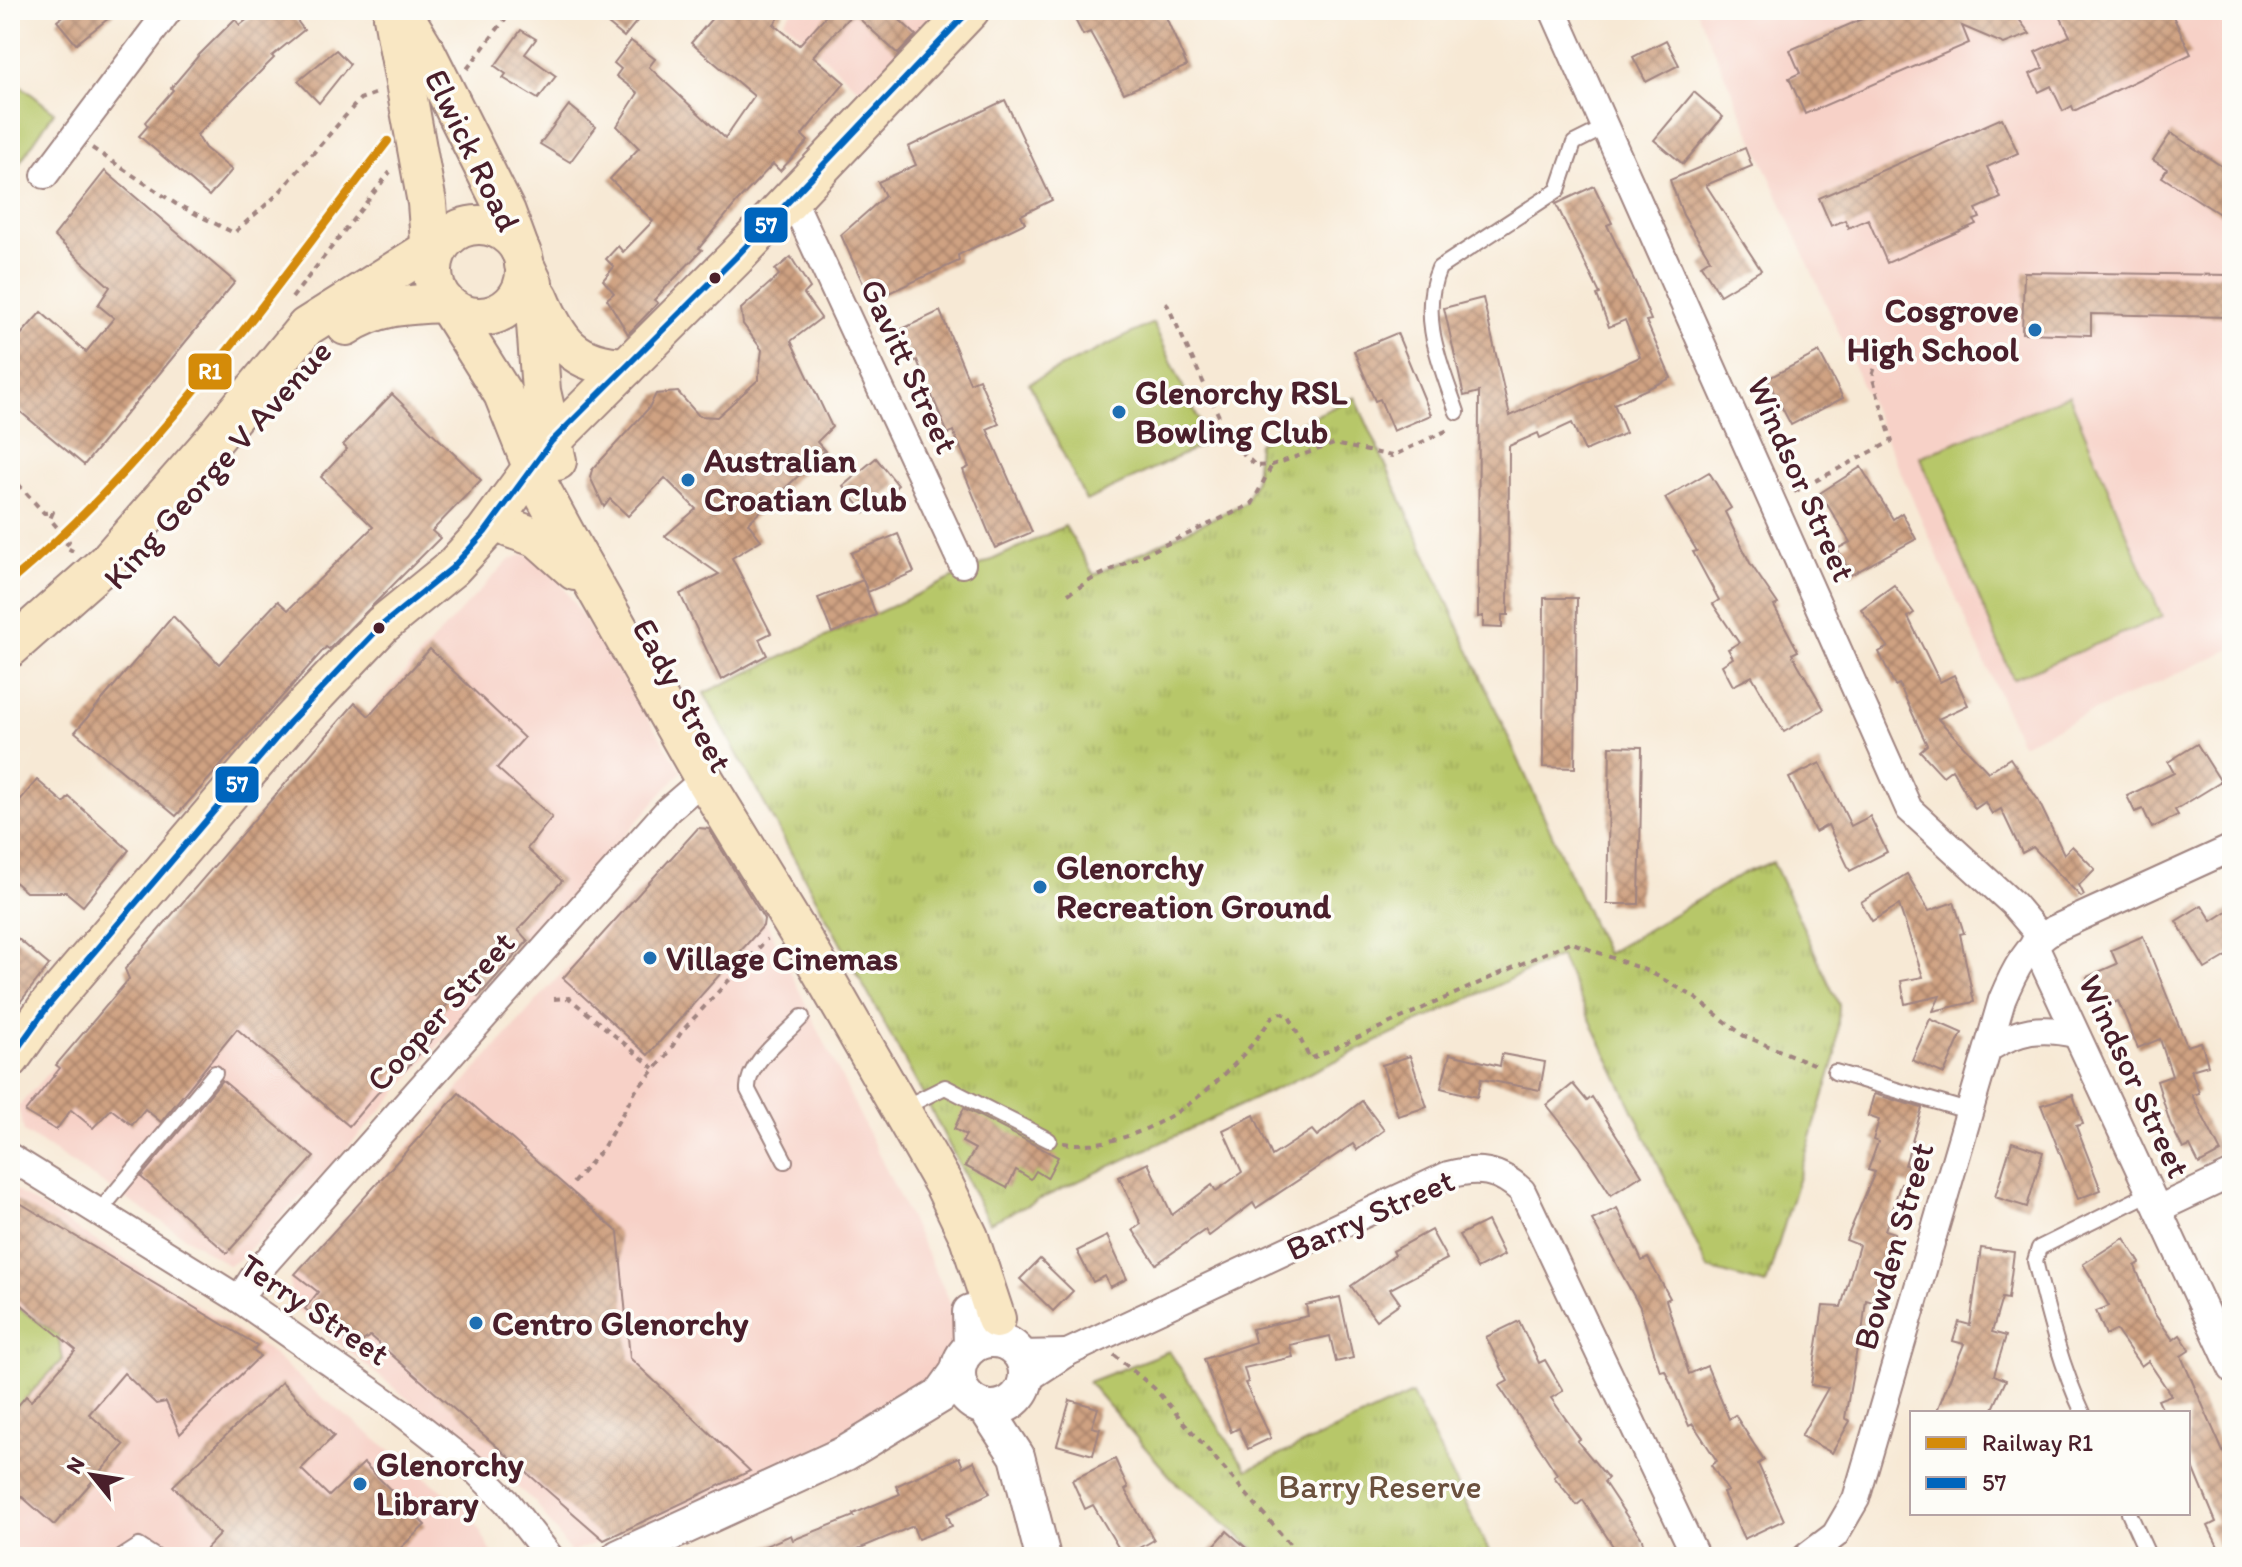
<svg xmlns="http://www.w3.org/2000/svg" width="2242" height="1567" font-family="Itim,sans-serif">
<defs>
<pattern id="park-tufts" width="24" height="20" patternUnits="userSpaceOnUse" patternTransform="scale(2)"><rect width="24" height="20" fill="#b7c769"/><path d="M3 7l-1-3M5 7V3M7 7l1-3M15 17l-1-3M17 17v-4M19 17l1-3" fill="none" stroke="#9faa5b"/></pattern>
<pattern id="building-cross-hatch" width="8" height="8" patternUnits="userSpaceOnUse" patternTransform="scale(2)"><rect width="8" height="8" fill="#cfa282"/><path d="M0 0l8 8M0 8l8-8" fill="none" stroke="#aa836b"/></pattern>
</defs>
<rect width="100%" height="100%" fill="#fdfcf7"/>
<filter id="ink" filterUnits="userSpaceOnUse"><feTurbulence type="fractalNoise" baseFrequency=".0125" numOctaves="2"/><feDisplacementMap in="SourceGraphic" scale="16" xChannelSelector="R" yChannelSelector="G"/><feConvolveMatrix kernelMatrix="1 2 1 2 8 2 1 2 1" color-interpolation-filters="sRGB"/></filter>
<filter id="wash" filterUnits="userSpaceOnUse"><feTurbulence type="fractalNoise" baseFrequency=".006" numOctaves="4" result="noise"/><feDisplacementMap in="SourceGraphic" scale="32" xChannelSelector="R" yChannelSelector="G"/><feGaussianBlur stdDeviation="1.8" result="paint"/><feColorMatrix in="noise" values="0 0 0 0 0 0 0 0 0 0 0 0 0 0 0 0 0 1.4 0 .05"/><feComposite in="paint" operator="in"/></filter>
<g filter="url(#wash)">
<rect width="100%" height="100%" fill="#f7e9d5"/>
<!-- built -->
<g fill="#f7d1c7">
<path d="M793,10H956L868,98L784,20Z"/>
<path d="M1696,10H2232V649L2021,744Z"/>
<path d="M523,554L544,557L682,771L335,1162L239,1260L228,1265L24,1132L18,1107L438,635L508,561Z"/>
<path d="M698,828L716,829L768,926L959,1320L934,1387L773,1472L571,1553L534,1501L295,1308L289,1281L550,986Z"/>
<path d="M10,1187L268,1350L314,1391L470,1512L494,1557H10Z"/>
</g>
<!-- grass -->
<g fill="#b7c769" stroke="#80734a" stroke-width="2">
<path d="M10,77L54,112L10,177Z"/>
<path d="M1153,323L1209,442L1086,501L1029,383Z"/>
<path d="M2069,395L2162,617L2013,679L1920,457Z"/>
</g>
<!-- park -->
<g fill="url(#park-tufts)" stroke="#80734a" stroke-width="2">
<path d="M1355,397L1606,954L1744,873L1773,862L1839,1005L1836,1055L1766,1285L1708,1269L1560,956L989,1223L927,1102L704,693L1065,526L1094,575L1245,503L1255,481L1258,443Z"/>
<path d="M10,1302L58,1335L63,1359L10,1415Z"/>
<path d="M1169,1351L1247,1470L1412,1394L1490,1553L1481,1557H1264L1175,1482L1088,1382Z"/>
</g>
<g id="blocks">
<!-- building -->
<g fill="url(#building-cross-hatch)">
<path d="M71,10H119L76,44L57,21Z"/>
<path d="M259,10H289L304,30L272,56L274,58L197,135L205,148L232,170L209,196L139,136L148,126L145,122L173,90L171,88L199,55L235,19L240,25Z"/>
<path d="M591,10H646L624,37Z"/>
<path d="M719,10H785L774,24L799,45L831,10H889L916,35L898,54L853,13L813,56L845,83L802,135L808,141L780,171L773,164L737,202L699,248L702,250L654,300L658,303L628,334L607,299L614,293L603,280L614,267L606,259L618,246L623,252L653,221L610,179L639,148L617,126L638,93L616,76L621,69L614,63L631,41L655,59L649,67L725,138L754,96L691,43Z"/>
<path d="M1070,10H1163L1187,66L1124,93L1090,32L1083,35Z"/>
<path d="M1883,10H2012L2030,34L2004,44L1962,26L1969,43L1805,114L1789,78L1800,73L1790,50Z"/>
<path d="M2057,10H2170L2191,54L2074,111L2072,106L2063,111L2051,86L2039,92L2030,74L2043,68L2035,52L2070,36Z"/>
<path d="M521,30L536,39L525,54L556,76L538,99L503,78L506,74L495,66Z"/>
<path d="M1666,40L1679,65L1646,82L1633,57Z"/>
<path d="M336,50L350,64L319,103L298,81Z"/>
<path d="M1694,92L1723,117L1683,164L1654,140Z"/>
<path d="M1005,100L1052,200L1021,215L1025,223L958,255L959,261L871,301L841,235L885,196L878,182L916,165L908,147Z"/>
<path d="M569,105L596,127L570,162L540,144Z"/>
<path d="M2002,118L2018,153L1987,167L2001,198L1976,209L1980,218L1974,220L1976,224L1887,263L1868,219L1848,228L1845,220L1831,226L1819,198Z"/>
<path d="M2171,133L2232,173V222L2162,177L2167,169L2153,160Z"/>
<path d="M1745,148L1752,166L1706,185L1761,270L1720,295L1701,265L1710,259L1683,215L1670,180Z"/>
<path d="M105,171L235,282L84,465L10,403V347L41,312L86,352L114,318L98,305L110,287L54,236Z"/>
<path d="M1594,186L1612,223L1607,225L1636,284L1651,320L1646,321L1671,378L1614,404L1626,433L1585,451L1572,423L1540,438L1538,433L1509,446L1508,615H1502V628L1483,627V616L1478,617L1479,392L1464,396L1444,308L1483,298L1510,416L1640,357L1625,320L1609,327L1597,295L1600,294L1556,204Z"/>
<path d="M791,257L810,288L804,294L821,318L791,341L832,427L817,442L825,451L748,523L761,540L732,558L771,633L759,639L767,655L721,680L680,594L719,574L665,536L696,509L665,478L628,516L610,499L604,507L590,477L592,470L648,409L656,394L678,392L699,416L717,417L758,380L762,350L743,324L741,309L779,275L775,270Z"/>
<path d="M2024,272L2232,275V309L2230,317L2091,314V335L2022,333Z"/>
<path d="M940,311L970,383L979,379L999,424L987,429L1032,532L995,548L963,470L969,467L953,431L948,434L917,360L913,362L898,331Z"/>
<path d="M1397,333L1431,415L1393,431L1380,399L1375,401L1354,351Z"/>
<path d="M1819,352L1843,398L1791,425L1767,379Z"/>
<path d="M392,394L481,480L432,531L440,538L329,649L326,647L176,816L75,732L173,616L219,664L278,601L288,610L373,527L321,477L347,449L343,445Z"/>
<path d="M876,458L898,485L865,513L843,486Z"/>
<path d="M1861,467L1893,519L1902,513L1916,539L1851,575L1837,549L1850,542L1820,493Z"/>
<path d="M1709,472L1731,508L1725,512L1750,563L1778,604L1774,606L1798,651L1792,654L1824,709L1784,732L1752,676L1733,686L1722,665L1733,658L1728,649L1739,643L1713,604L1719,600L1693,552L1697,551L1665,498Z"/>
<path d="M898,534L914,572L868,592L851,553Z"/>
<path d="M863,580L876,615L832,633L818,598Z"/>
<path d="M1894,585L1914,613L1908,617L1940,682L1954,675L1968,705L1938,719L1988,772L2010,758L2038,800L2064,854L2072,846L2095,869L2079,885L2084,895L2081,897L2033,847L2022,853L2001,809L1992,814L1985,802L1975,809L1952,769L1943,776L1920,751L1927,745L1899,684L1895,686L1879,652L1888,647L1861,609Z"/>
<path d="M1544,598H1577L1575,768L1543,767Z"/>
<path d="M430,649L524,738L497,768L552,817L527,849L562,881L518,930L528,941L478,997L464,985L428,1027L437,1034L405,1070L401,1066L349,1126L237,1029L161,1122L145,1109L132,1125L111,1109L93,1128L71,1110L56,1130L25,1112L60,1068L56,1065L129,979L125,969L355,703L369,716Z"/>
<path d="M2197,744L2221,782L2175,810L2178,815L2152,828L2143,809L2135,812L2127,796L2174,773L2168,762Z"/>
<path d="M1610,746L1642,747L1639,904H1607Z"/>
<path d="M1820,763L1851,826L1870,816L1887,852L1850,871L1828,825L1815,832L1789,778Z"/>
<path d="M37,780L64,803L69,797L129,850L83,906L66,892H26L10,878V812Z"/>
<path d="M698,828L709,829L764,919L763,926L648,1055L563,978Z"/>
<path d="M1907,874L1929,911L1954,902L1964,933L1960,934L1974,1002L1933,1011L1940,996L1905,1004L1901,981L1923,977L1899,905L1872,921L1861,902Z"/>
<path d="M2202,905L2212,921L2232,908V953L2205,969L2176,921Z"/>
<path d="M10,932L49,965L10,1015Z"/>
<path d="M2143,936L2187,1046L2201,1042L2208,1065L2191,1070L2199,1093L2192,1095L2221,1152L2199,1164L2190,1146L2183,1149L2170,1123L2157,1081L2172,1076L2160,1039L2138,1048L2118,1001L2101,1008L2087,977L2117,964L2111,950Z"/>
<path d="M1930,1019L1962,1033L1944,1074L1912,1060Z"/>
<path d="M1450,1054L1500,1066L1502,1054L1545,1062L1540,1090L1481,1079L1477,1097L1441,1088Z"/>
<path d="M1410,1056L1427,1107L1398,1116L1382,1065Z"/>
<path d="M222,1080L314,1157L227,1253L141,1177Z"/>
<path d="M1573,1084L1587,1101L1592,1097L1642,1175L1611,1195L1580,1147L1547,1105Z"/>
<path d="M459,1093L618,1232L630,1358L750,1471L604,1540L370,1336L357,1345L305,1309L318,1292L295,1274Z"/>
<path d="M1874,1094L1922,1108L1905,1165L1919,1170L1913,1187L1901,1183L1885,1230L1895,1233L1873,1302L1866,1300L1861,1343H1858L1845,1418L1850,1421L1832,1453L1801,1436L1828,1388L1811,1385L1823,1306L1841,1307L1859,1245L1846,1240L1875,1172L1868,1170L1878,1142L1873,1140L1879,1120L1868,1116Z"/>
<path d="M2073,1095L2083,1124L2076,1126L2101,1190L2078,1199L2041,1105Z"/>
<path d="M1362,1101L1384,1130L1357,1150L1353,1144L1256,1208L1253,1203L1209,1236L1205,1230L1156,1264L1133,1230L1141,1224L1119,1177L1148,1163L1172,1215L1212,1185L1216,1191L1242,1172L1223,1130L1254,1115L1272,1156L1312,1130L1317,1136Z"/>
<path d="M964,1108L1058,1157L1047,1178L1036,1171L1031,1179L1016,1170L1007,1188L965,1166L975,1149L962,1142L966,1135L954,1129Z"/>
<path d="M2012,1142L2043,1152L2027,1207L1995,1197Z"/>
<path d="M10,1197L257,1345L253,1351L260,1356L180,1434L166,1402L156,1404L124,1373L89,1414L124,1445L54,1525L20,1495L10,1507V1415L26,1396L31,1401L76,1350L10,1295Z"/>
<path d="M1617,1208L1642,1261L1648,1258L1670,1298L1666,1300L1689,1374L1707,1366L1729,1419L1735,1415L1764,1460L1758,1464L1784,1520L1744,1539L1723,1493L1728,1491L1711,1465L1717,1461L1693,1424L1689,1426L1665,1370L1660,1371L1640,1307L1592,1220Z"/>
<path d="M1487,1221L1504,1255L1477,1269L1459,1235Z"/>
<path d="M1431,1230L1447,1259L1390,1289L1400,1303L1376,1320L1351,1286L1395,1255L1393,1251Z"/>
<path d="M1107,1236L1127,1279L1110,1287L1105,1276L1093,1282L1077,1251Z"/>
<path d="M2124,1238L2140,1263L2135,1266L2154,1313L2173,1340L2180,1335L2190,1350L2181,1356L2232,1472V1557H2223L2208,1526L2216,1522L2188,1455V1413H2164L2158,1400L2171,1395L2148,1361L2141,1366L2116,1330L2106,1335L2096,1311L2109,1306L2083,1264Z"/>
<path d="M1981,1248L2014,1252L2008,1299L2002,1298L1992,1332L2006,1336L1994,1375L2006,1380L1991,1413H1936L1964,1344L1953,1341L1959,1322L1970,1325Z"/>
<path d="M1040,1259L1073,1291L1053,1311L1020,1279Z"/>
<path d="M1340,1297L1353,1358L1336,1362L1330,1336L1290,1345L1293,1357L1244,1368L1248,1382L1245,1383L1271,1438L1248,1449L1239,1428L1231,1432L1204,1359L1255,1342L1252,1329L1308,1316L1306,1305Z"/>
<path d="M1519,1321L1539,1363L1545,1360L1563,1391L1551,1398L1580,1439L1577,1441L1608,1478L1604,1482L1642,1539L1646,1557H1620L1583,1500L1577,1505L1554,1477L1557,1474L1499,1386L1508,1381L1486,1337Z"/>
<path d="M282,1382L334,1436L301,1469L329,1496L364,1463L425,1525L391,1557H198L220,1534L173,1486Z"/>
<path d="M1070,1400L1098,1408L1092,1427L1100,1429L1093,1455L1057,1445Z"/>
<path d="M959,1457L963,1467L974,1461L990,1493L947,1514L952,1526L918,1539L913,1526L839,1557H740L791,1535L793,1540L854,1516L853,1514L900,1494L896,1486Z"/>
<path d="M1115,1459L1128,1488L1125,1490L1154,1540L1124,1557L1093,1505L1085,1509L1072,1480Z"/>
<path d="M1227,1531L1257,1557H1204Z"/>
</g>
</g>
</g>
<g filter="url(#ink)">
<use href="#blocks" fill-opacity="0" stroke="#a08480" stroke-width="2"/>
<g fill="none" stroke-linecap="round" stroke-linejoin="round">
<!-- service casing -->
<g stroke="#a08480" stroke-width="18">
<g id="service">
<path d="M1457,412C1441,365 1418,317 1439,268L1558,190L1574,143L1606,127"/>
<path d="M1835,1072L1971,1112"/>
<path d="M903,1108L945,1087L1049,1140"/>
<path d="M785,1161L748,1090C746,1063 785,1036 802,1017"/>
<path d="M98,1213L215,1073"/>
<path d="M2083,1413C2060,1364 2048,1313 2035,1261L2039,1248L2150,1193"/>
<path d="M2129,1513L2149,1557"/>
<path d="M122,1557L139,1546L156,1557"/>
</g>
</g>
<!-- minor casing -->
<g stroke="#a08480" stroke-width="30">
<g id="minor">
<path d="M1553,10L1909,809L2013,904L2041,937"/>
<path d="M45,175L169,10"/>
<path d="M792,198L962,564"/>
<path d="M2034,943L2232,1369"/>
<path d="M1989,1048C2019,1030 2040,1026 2075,1034"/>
<path d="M10,1157L239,1299L401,1412L473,1468L506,1501L550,1557"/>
<path d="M2158,1209L2232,1174"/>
<path d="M239,1299L257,1272L668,810L704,779"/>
<path d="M1021,1354L1067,1353"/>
<path d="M1026,1380L1067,1353L1448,1175C1477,1167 1499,1169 1522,1191L1696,1557"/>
<path d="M1806,1557L1835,1535L1856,1499L2002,1000C2014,971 2026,946 2054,929L2232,848"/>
</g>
</g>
<!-- tertiary casing -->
<g stroke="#a08480" stroke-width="38">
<g id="tertiary">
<path d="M970,1312L971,1347"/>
<circle cx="992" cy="1374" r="34"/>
<path d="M985,1407L1017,1456L1043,1557"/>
<path d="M619,1557L846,1453L940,1396L958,1371"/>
</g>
</g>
<!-- secondary casing -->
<g stroke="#a08480" stroke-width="42">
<g id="secondary">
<path d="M401,10L424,48L506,212L520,250"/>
<path d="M393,17L427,203L432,268"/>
<circle cx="479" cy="271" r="46"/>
<path d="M524,264L533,283L541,391L557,461"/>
<path d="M539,297C558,342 573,365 626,367"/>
<path d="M447,305L503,394L541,489L573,548L704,779L809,950L944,1185L969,1237L996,1319"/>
<path d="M346,326C380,304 408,305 446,303"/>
<path d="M509,528L538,538L575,571"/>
<path d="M10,648L108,561L211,443L306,327L447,238"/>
<path d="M10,1059L48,1006L290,722L382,625L452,568L485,532L551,442L736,257L970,10"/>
</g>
</g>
<!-- path -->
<g stroke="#a08480" stroke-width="4" stroke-dasharray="6 6" stroke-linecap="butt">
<path d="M467,69L512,10"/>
<path d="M92,148L176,204L234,233L278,194L360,99L377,93"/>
<path d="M10,232V233"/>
<path d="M292,298L390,172"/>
<path d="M1166,302L1231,442L1256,466L1272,465L1334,444L1392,456L1450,429"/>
<path d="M10,475L44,513L53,512L50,519L69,541L65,547L73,551"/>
<path d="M1794,492L1892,441L1872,376L1879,355"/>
<path d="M1068,594L1094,578L1252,504L1272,465"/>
<path d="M554,999L569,998L654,1068"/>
<path d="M1063,1143C1144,1154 1230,1082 1272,1017L1281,1013L1289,1016L1310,1059L1570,942L1650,972L1693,996L1744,1036L1818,1066"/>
<path d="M573,1183L603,1148L636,1090L665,1058L682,1031L767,939"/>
<path d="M1114,1355L1154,1388L1301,1557"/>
</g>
<!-- service -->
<use href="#service" stroke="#fff" stroke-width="14"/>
<!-- minor -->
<use href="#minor" stroke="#fff" stroke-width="26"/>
<!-- tertiary -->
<use href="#tertiary" stroke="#fff" stroke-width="34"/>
<!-- secondary -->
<use href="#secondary" stroke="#f9e7c3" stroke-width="38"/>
<!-- bus-1 casing -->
<g stroke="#fdfcf7" stroke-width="12">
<path id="bus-1" d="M10,1059L48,1006L290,722L382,625L452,568L485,532L551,442L736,257L970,10"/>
</g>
<!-- bus-1 -->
<use href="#bus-1" stroke="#0065bd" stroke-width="6"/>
<!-- rail-1 casing -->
<g stroke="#fdfcf7" stroke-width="14">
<path id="rail-1" d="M10,582C160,455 269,294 388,141"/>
</g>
<!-- rail-1 -->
<use href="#rail-1" stroke="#d48b09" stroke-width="8"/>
</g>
</g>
<!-- markers -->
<g fill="#4a1f2b" stroke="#fdfcf7" stroke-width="3">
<circle cx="715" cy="278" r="7"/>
<circle cx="379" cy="628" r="7"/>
</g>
<g fill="#1f6fb2" stroke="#fdfcf7" stroke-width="3">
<circle cx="2035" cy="330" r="8"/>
<circle cx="1119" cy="412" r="8"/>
<circle cx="688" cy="480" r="8"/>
<circle cx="1040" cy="887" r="8"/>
<circle cx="650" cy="958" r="8"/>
<circle cx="476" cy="1323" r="8"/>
<circle cx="360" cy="1484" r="8"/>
</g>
<g text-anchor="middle" stroke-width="7" stroke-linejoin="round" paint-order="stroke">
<!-- street labels -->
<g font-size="34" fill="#4a1f2b" stroke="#fdfcf7">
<text transform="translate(473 150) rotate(64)" y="12">Elwick Road</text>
<text transform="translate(910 366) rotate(65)" y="12">Gavitt Street</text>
<text transform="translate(217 464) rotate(-48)" y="12">King George V Avenue</text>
<text transform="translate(1802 479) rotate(66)" y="12">Windsor Street</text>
<text transform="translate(683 695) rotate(61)" y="12">Eady Street</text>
<text transform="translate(440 1011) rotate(-48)" y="12">Cooper Street</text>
<text transform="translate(2135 1076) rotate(65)" y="12">Windsor Street</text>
<text transform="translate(1370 1214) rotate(-24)" y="12">Barry Street</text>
<text transform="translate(1893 1246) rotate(-74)" y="12">Bowden Street</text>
<text transform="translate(315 1309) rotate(34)" y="12">Terry Street</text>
</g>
<!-- poi labels -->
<g font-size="34" font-weight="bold" fill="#4a1f2b" stroke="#fdfcf7" text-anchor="start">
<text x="2019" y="322" text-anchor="end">Cosgrove<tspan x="2019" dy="39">High School</tspan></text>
<text x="1135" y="404">Glenorchy RSL<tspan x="1135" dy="39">Bowling Club</tspan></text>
<text x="704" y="472">Australian<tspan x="704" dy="39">Croatian Club</tspan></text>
<text x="1056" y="879">Glenorchy<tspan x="1056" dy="39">Recreation Ground</tspan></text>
<text x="666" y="970">Village Cinemas</text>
<text x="492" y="1335">Centro Glenorchy</text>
<text x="376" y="1476">Glenorchy<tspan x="376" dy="39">Library</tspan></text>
</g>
<!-- park labels -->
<g font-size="34" fill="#6b513e" stroke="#fdfcf7">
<text x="1380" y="1498">Barry Reserve</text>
</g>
</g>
<g stroke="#fdfcf7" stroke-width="3">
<rect x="743" y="206" width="46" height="38" rx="8" fill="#0065bd"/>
<rect x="187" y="352" width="46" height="39" rx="8" fill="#d48b09"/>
<rect x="214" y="765" width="46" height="39" rx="8" fill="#0065bd"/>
</g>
<g font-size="22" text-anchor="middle" font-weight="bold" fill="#fff">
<text x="766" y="233">57</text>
<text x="210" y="379">R1</text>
<text x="237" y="792">57</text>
</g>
<!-- margin -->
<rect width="2242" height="1567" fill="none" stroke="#fdfcf7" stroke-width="40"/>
<!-- legend -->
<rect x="1910" y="1411" width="280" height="104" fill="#fdfcf7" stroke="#b5a4a5" stroke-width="2"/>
<rect x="1926" y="1437" width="40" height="12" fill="#d48b09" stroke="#b5a4a5" stroke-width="2"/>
<text x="1982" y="1451" font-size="24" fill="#4a1f2b">Railway R1</text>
<rect x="1926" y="1477" width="40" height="12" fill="#0065bd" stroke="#b5a4a5" stroke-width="2"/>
<text x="1982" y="1491" font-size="24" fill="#4a1f2b">57</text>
<!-- north arrow -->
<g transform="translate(92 1475) rotate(300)" stroke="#fdfcf7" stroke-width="6" paint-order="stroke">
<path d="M0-6L14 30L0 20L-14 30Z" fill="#4a1f2b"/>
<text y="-12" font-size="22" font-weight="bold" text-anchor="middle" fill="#4a1f2b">N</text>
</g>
</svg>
